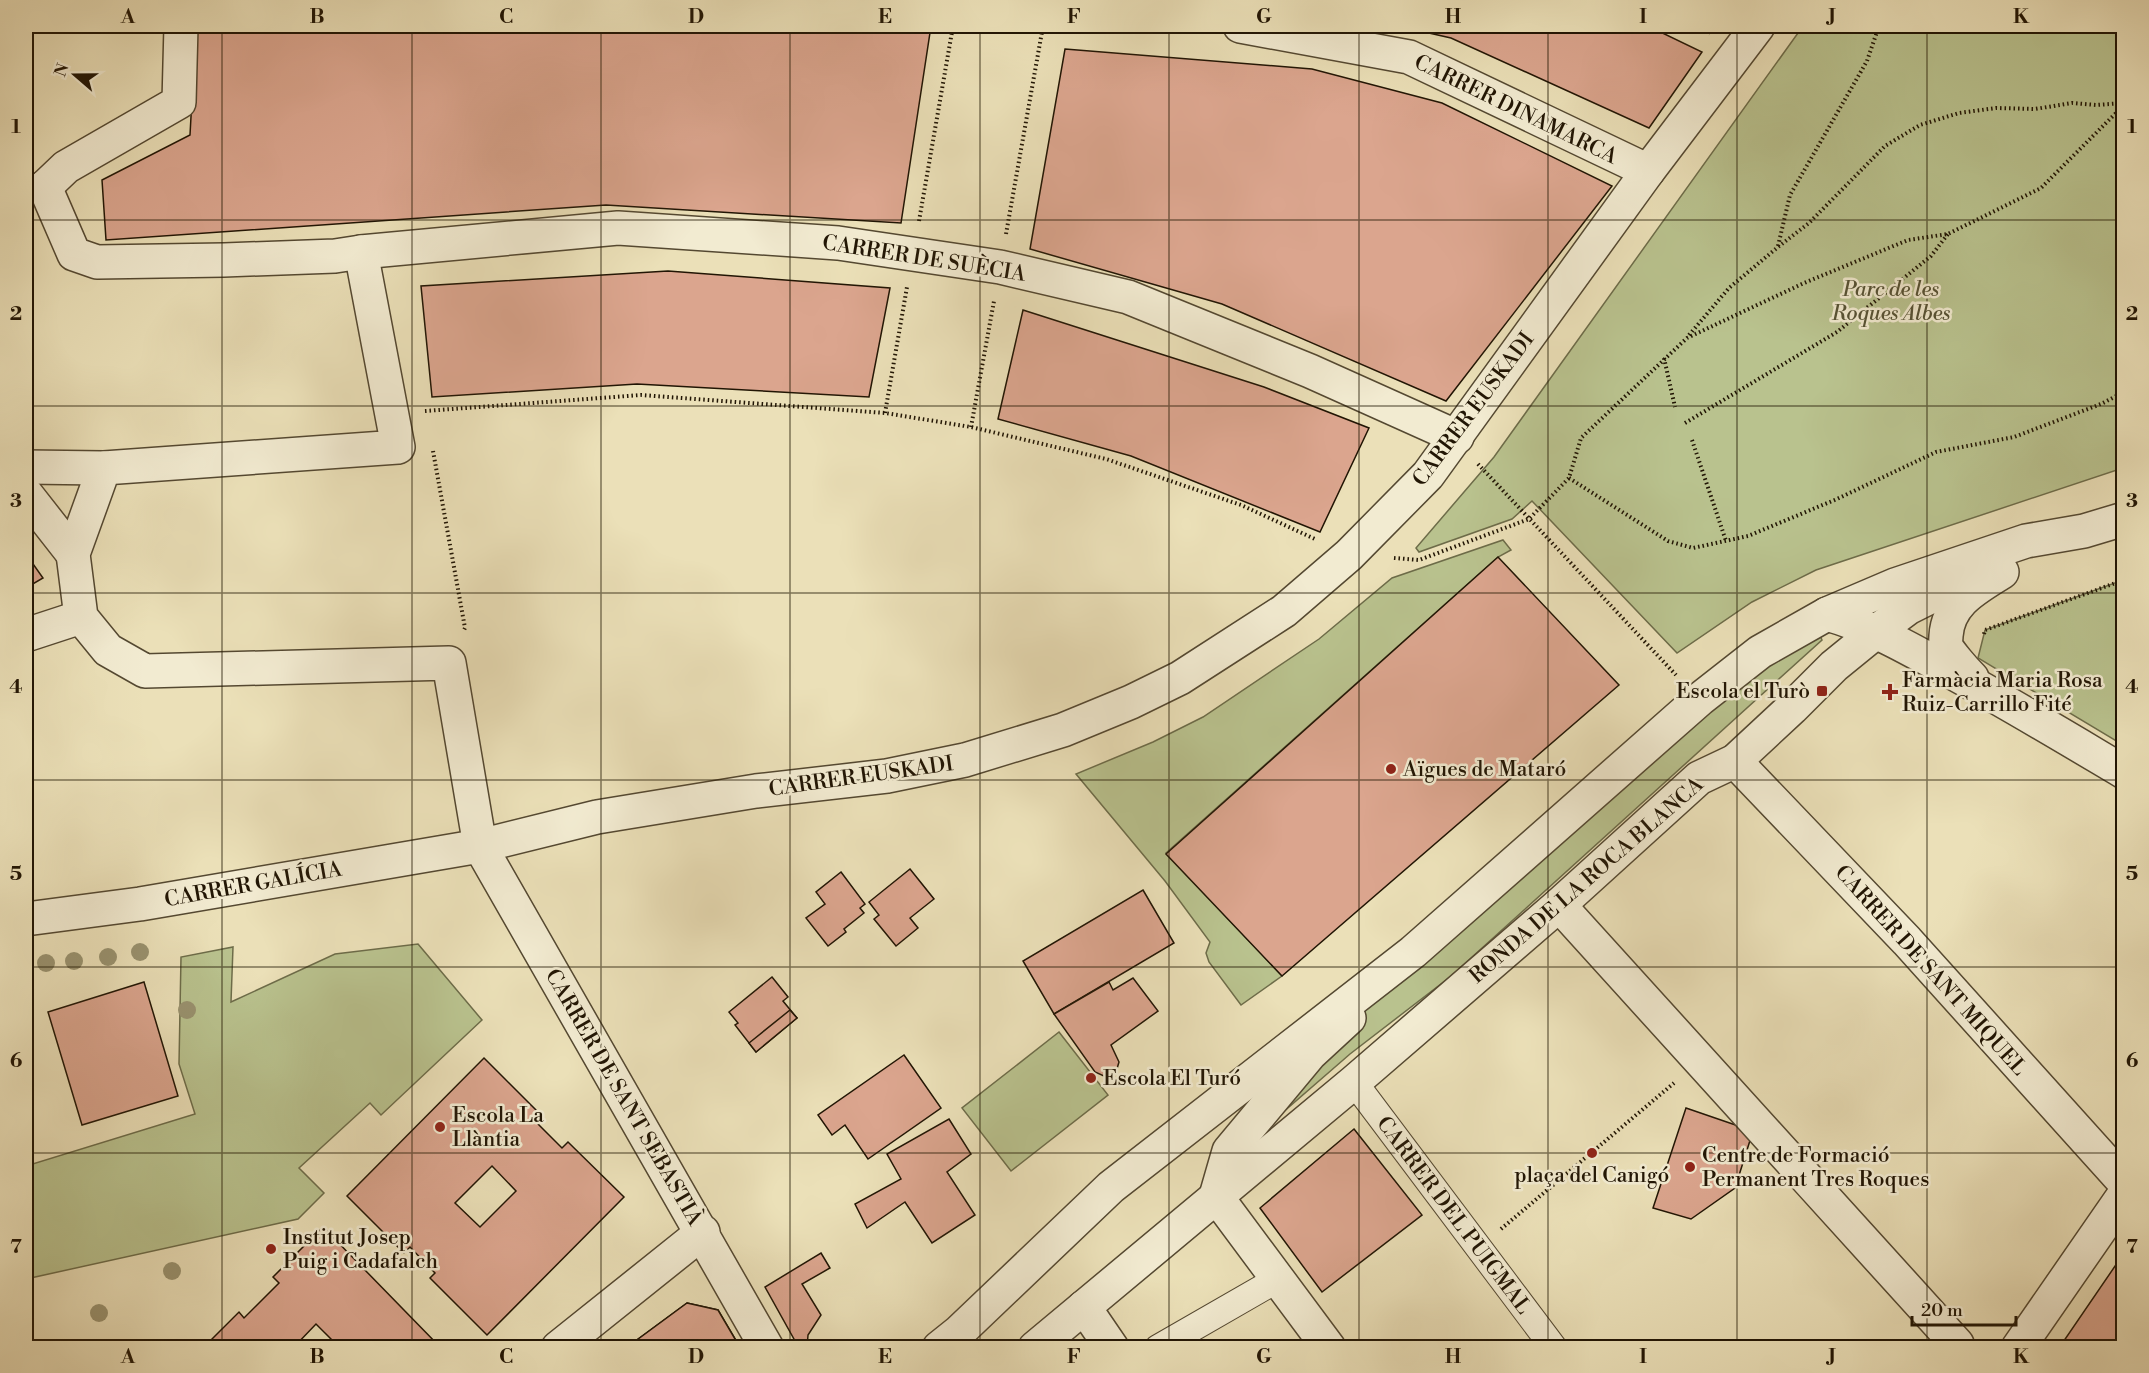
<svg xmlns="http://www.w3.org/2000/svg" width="2149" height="1373" font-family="'Libre Bodoni',serif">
<rect width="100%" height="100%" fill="#ebe0b8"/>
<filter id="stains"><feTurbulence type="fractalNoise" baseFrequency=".00333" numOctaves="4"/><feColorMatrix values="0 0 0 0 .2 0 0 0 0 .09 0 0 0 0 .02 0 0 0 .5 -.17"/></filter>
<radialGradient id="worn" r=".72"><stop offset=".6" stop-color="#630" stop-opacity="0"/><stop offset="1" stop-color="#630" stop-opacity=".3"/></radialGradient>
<!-- green -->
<g fill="#b9c28e" stroke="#6d6c49" stroke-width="1.5">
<path d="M1803,26H2123V468L1816,570L1752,602L1677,653L1532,501L1512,519L1419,552L1416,548L1494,457Z"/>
<path d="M1503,540L1511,550L1498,557L1166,853L1282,976L1241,1005L1209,962L1206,953L1210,942L1165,881L1076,774L1153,742L1203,717L1319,639L1392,578Z"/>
<path d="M2123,580V745L1978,658L1985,630Z"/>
<path d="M1816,626L1822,640L1450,977L1350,1054L1258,1134L1343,1023L1579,812Z"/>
<path d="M418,944L482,1020L381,1115L370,1103L299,1168L324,1193L298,1219L26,1279V1166L195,1114L179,1064L181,957L233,947L231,1002L335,954Z"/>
<path d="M1059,1032L1108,1095L1011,1171L962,1108Z"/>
</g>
<!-- building -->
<g fill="#dba58e" stroke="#211504" stroke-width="1.5" fill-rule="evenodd">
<path d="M196,26H931L901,223L606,205L106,240L102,180L190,135Z"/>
<path d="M1398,26H1648L1702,52L1649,128L1451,38Z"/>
<path d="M1065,49L1312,69L1442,103L1612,186L1446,401L1222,304L1030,249Z"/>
<path d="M668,271L890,288L869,397L637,384L432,397L421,286Z"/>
<path d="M1023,310L1264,387L1369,428L1320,532L1131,456L998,419Z"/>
<path d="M26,554L43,578L26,588Z"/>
<path d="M1498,557L1619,685L1282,976L1166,854Z"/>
<path d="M910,869L934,899L910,918L918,928L896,946L874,919L879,915L869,902Z"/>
<path d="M841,872L865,904L860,908L864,913L844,929L846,932L828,946L806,918L825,904L816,892Z"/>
<path d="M1143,890L1174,943L1054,1014L1023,961Z"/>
<path d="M772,977L788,997L783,1001L797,1018L756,1052L735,1025L738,1023L729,1012Z"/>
<path d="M1133,978L1158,1011L1111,1045L1119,1062L1116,1072L1106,1077L1095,1072L1054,1014L1109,982L1113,990Z"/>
<path d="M144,982L178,1096L82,1125L48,1012Z"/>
<path d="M790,1010L797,1018L756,1052L749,1043Z"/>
<path d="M904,1055L941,1108L868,1159L845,1125L832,1135L818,1115Z"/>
<path d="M484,1058L542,1116L536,1122L562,1148L568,1142L624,1197L487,1335L430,1278L435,1273L410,1247L404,1253L347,1196ZM492,1166L516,1191L480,1227L455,1203Z"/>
<path d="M1686,1108L1753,1131L1735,1188L1691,1219L1653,1208Z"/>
<path d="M949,1119L971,1154L947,1172L975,1215L932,1243L905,1202L867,1228L855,1204L901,1179L887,1154Z"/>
<path d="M1354,1129L1422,1215L1322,1292L1260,1208Z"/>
<path d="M323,1227L441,1348H340L316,1324L293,1348H203L239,1312L244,1318L279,1283L273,1277Z"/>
<path d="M821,1253L830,1268L802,1284L821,1315L808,1335L807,1348H799L765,1287Z"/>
<path d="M2124,1253V1348H2059Z"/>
<path d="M687,1303L718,1310L738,1344L734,1348H626Z"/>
<path d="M687,1303L718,1310L738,1344L734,1348H626Z"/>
</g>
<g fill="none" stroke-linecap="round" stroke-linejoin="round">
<!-- pedestrian casing -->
<g stroke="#544831" stroke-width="28">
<g id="pedestrian">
<path d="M1354,1082L1554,1348"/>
<path d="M1158,1348L1278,1279"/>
</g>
</g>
<!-- minor casing -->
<g stroke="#544831" stroke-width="36">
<g id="minor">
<path d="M1240,26L1409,57L1648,171"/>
<path d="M45,187L74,254L97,262L224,260L335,256L361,252L398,447L104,468L73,554L81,617L108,650L145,671L449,663L480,846L767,1348"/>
<path d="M45,187L66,167L179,102L181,26"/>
<path d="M361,252L618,228L838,243L1000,267L1128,297L1310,371L1457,437"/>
<path d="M26,467L104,468"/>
<path d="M26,494L73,554"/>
<path d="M1827,614C1870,626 1908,648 1948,670C2007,702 2065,737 2124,772"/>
<path d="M26,635L81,617"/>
<path d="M1972,678C1966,672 1948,652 1946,645C1945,642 1946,639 1946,636C1948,602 1977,588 2002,572"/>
<path d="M1735,761L1907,941L2124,1182"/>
<path d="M1559,905L1957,1344V1348"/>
<path d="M26,919L140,904L480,846L597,817L756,791L887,776L965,760L1063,730L1131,702L1180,678L1284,611L1349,555L1428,475L1648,171L1758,26"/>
<path d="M1084,1307L1112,1348"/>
<path d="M558,1348L703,1232"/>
<path d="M1329,1348L1216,1196L1229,1151L1310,1054L1349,1018"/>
<path d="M2018,1348L2124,1195"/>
</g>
</g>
<!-- tertiary casing -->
<g stroke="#544831" stroke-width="36">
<g id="tertiary">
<path d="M939,1348L959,1332L1111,1187L1413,952L1700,699L1760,652L1827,614L1895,585L2026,541L2084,531L2124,519"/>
<path d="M1035,1348L1354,1082L1559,905L1699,778L1735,761L1792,708L1834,666L1877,631L1908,608L1934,595L1973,582"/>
</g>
</g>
<!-- path -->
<g stroke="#211504" stroke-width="4" stroke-dasharray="1.5 3" stroke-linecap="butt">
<path d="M1699,26L1710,34"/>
<path d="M919,221L953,26"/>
<path d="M1006,234L1043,26"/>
<path d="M1778,246L1790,195L1867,61L1879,26"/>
<path d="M1689,335L1729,288L1778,247L1809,223L1885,146L1920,125L1959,113L1996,108L2035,109L2072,103L2096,105L2124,103"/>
<path d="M1664,358L1675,407"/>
<path d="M425,411L641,395L885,413L971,427L1106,459L1241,505L1315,539"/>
<path d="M885,413L907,287"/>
<path d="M1685,423L1837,332L1931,256L1948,234"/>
<path d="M971,427L994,301"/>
<path d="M1692,440L1726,541"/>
<path d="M433,451L465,628L463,632"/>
<path d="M1478,464L1676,675"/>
<path d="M1569,478L1668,541L1693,548L1748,536L1837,499L1936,452L2014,437L2101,404L2124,392"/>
<path d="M1394,558L1419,560L1529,519L1569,478L1581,438L1687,338L1804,283L1908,240L1948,234L2041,188L2124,105"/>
<path d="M1984,634L1985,630L2124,580"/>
<path d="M1501,1229L1674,1083"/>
</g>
<!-- pedestrian -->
<use href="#pedestrian" stroke="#f2ebd1" stroke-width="26"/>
<!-- minor -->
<use href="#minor" stroke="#f2ebd1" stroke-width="33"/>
<!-- tertiary -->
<use href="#tertiary" stroke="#f2ebd1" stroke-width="33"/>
</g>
<!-- trees -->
<g fill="#99926f">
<circle cx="140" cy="952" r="9"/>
<circle cx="108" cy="957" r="9"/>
<circle cx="74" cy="961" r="9"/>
<circle cx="46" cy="963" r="9"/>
<circle cx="187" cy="1010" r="9"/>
<circle cx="172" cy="1271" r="9"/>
<circle cx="99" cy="1313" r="9"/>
</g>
<!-- grid -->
<path fill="none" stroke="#211504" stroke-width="1.5" stroke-opacity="0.55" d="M222,26V1348M412,26V1348M601,26V1348M790,26V1348M980,26V1348M1169,26V1348M1359,26V1348M1548,26V1348M1737,26V1348M1927,26V1348M26,220H2124M26,406H2124M26,593H2124M26,780H2124M26,967H2124M26,1153H2124"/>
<!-- markers -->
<g fill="#8f2418" stroke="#f2ebd1" stroke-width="2">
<rect x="1816" y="685" width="12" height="12" rx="3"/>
<path d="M1887 683h6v6h6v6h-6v6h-6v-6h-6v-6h6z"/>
<circle cx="1391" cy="769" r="6"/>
<circle cx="1091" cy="1078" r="6"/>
<circle cx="440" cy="1127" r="6"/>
<circle cx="1592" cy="1153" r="6"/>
<circle cx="1690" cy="1167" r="6"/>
<circle cx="271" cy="1249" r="6"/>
</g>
<g text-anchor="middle" stroke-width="5" stroke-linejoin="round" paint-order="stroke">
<!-- street labels -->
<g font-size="21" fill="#211504" stroke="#f2ebd1">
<text transform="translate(1516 109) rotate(26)" y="7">CARRER DINAMARCA</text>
<text transform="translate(924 258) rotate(9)" y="7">CARRER DE SUÈCIA</text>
<text transform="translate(1473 409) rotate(-53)" y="7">CARRER EUSKADI</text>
<text transform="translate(861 776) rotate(-8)" y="7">CARRER EUSKADI</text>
<text transform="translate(1586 880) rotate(-41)" y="7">RONDA DE LA ROCA BLANCA</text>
<text transform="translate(253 884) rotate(-10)" y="7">CARRER GALÍCIA</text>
<text transform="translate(1931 970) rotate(48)" y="7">CARRER DE SANT MIQUEL</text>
<text transform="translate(624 1097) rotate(60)" y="7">CARRER DE SANT SEBASTIÀ</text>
<text transform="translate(1454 1215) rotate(53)" y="7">CARRER DEL PUIGMAL</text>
</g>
<!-- park labels -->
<g font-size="21" font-style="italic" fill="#565234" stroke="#f2ebd1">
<text x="1891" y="296">Parc de les<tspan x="1891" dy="24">Roques Albes</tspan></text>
</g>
<!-- poi labels -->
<g font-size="21" fill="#211504" stroke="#f2ebd1" text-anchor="start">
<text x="1902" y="687">Farmàcia Maria Rosa<tspan x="1902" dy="24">Ruiz-Carrillo Fité</tspan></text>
<text x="1810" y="698" text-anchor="end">Escola el Turò</text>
<text x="1403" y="776">Aïgues de Mataró</text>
<text x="1103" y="1085">Escola El Turó</text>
<text x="452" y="1122">Escola La<tspan x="452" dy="24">Llàntia</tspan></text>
<text x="1702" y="1162">Centre de Formació<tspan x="1702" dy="24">Permanent Tres Roques</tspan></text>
<text x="1592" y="1182" text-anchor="middle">plaça del Canigó</text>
<text x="283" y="1244">Institut Josep<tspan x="283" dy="24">Puig i Cadafalch</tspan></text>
</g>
</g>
<!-- margin -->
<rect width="2149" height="1373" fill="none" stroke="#ebe0b8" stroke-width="66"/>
<!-- north arrow -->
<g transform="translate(75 75) rotate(290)" stroke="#f2ebd1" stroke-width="4.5" paint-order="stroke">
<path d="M0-4.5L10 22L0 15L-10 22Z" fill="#211504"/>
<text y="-9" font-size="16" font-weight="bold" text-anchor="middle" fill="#211504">N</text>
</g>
<!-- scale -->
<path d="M1912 1316v9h104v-9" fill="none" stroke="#211504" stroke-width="3"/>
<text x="1921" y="1316" font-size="18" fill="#211504" stroke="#f2ebd1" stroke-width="4.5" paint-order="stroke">20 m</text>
<rect x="33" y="33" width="2083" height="1307" fill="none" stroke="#211504" stroke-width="2"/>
<g font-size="20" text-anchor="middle" font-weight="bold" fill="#211504">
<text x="128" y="23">A</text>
<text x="317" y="23">B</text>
<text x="506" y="23">C</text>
<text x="696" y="23">D</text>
<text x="885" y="23">E</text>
<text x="1074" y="23">F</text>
<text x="1264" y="23">G</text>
<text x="1453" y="23">H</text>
<text x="1643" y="23">I</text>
<text x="1832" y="23">J</text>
<text x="2021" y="23">K</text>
<text x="16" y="133">1</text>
<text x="2132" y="133">1</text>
<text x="16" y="320">2</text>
<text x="2132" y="320">2</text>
<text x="16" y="507">3</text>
<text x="2132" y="507">3</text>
<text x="16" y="693">4</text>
<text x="2132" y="693">4</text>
<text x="16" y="880">5</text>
<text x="2132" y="880">5</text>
<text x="16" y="1067">6</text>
<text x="2132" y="1067">6</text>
<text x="16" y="1253">7</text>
<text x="2132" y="1253">7</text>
<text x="128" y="1363">A</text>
<text x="317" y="1363">B</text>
<text x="506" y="1363">C</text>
<text x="696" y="1363">D</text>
<text x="885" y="1363">E</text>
<text x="1074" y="1363">F</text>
<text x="1264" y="1363">G</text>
<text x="1453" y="1363">H</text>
<text x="1643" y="1363">I</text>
<text x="1832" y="1363">J</text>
<text x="2021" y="1363">K</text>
</g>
<rect width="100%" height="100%" filter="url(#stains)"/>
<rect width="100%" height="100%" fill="url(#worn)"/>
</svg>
